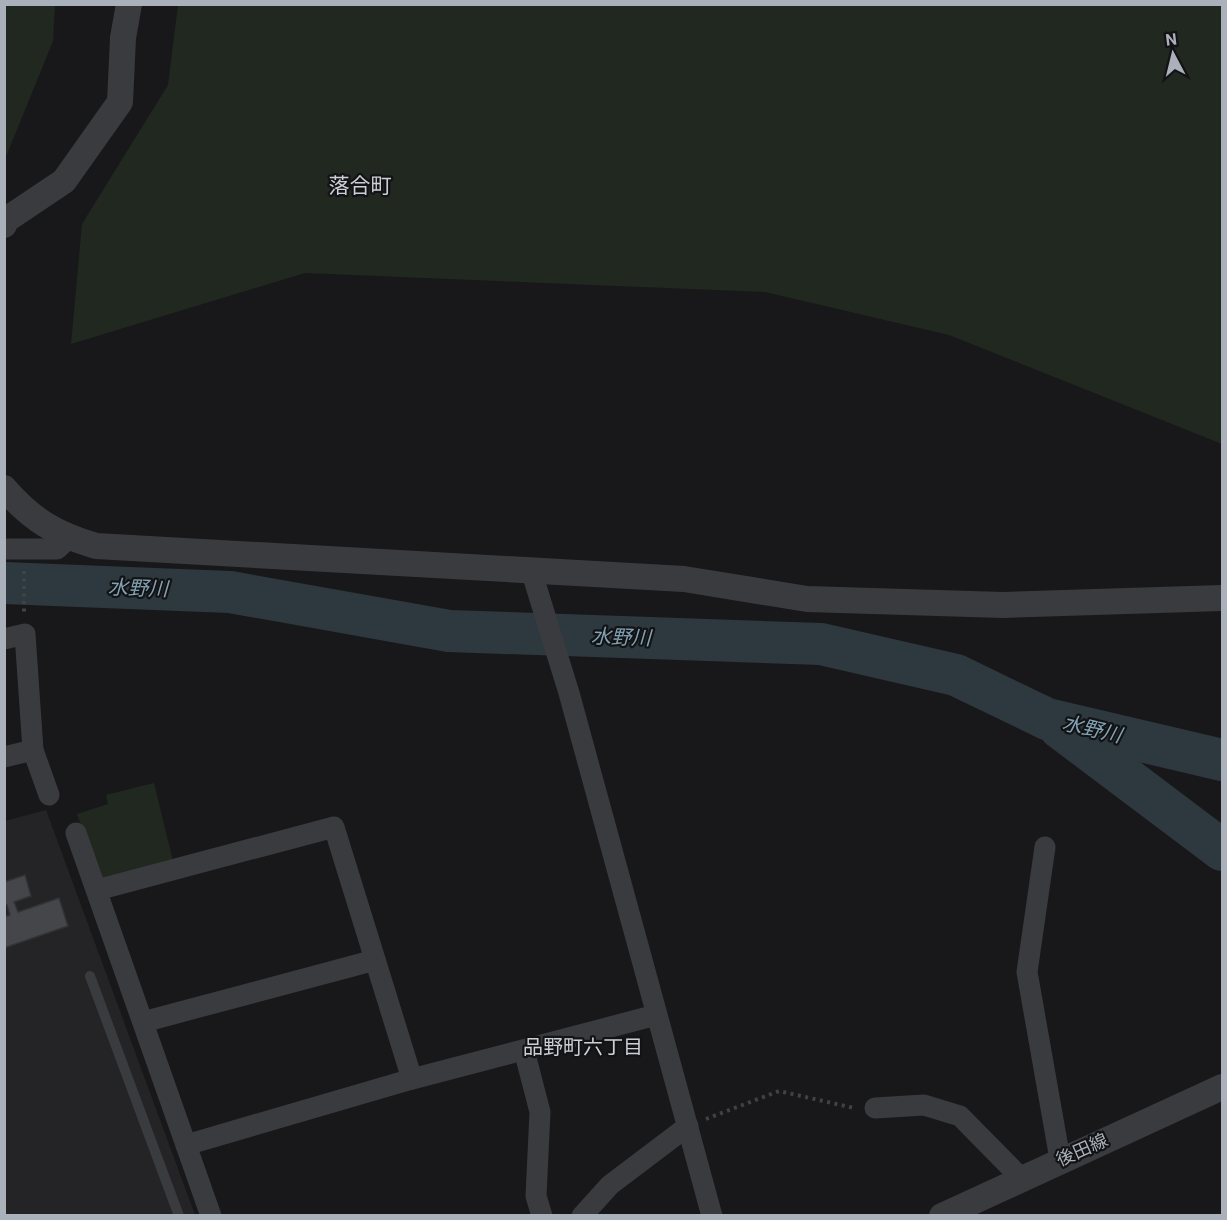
<svg xmlns="http://www.w3.org/2000/svg" width="1227" height="1220" font-family="Roboto,'Noto Sans JP',sans-serif">
<rect width="100%" height="100%" fill="#18181a"/>
<!-- built -->
<path fill="#242427" d="M46,810L195,1215L5,1216V821Z"/>
<!-- green -->
<g fill="#202820">
<path d="M5,4L55,5L53,41L5,159Z"/>
<path d="M178,5H1222V444L949,335L765,292L305,273L71,344L82,224L168,85Z"/>
<path d="M154,783L173,861L100,879L77,814L108,804L106,795Z"/>
</g>
<g fill="none" stroke-linecap="round" stroke-linejoin="round">
<!-- river -->
<g stroke="#2e393f" stroke-width="42">
<path d="M4,583L230,592L449,631L821,644L956,675L1047,719L1222,760"/>
<path d="M1060,728L1222,850"/>
</g>
</g>
<!-- building -->
<path fill="#44464a" stroke="#323336" stroke-width="1.5" d="M25,875L31,896L14,902L18,912L59,898L68,926L4,948V917L10,915L7,905L4,906V882Z"/>
<g fill="none" stroke-linecap="round" stroke-linejoin="round">
<!-- path -->
<g stroke="#3f4246" stroke-width="4" stroke-dasharray="3 4.5" stroke-linecap="butt">
<path d="M24,571V615"/>
<path d="M706,1119L779,1091L854,1108"/>
</g>
<!-- service -->
<path stroke="#393b3f" stroke-width="10" d="M90,976L179,1216"/>
<!-- minor -->
<g stroke="#393b3f" stroke-width="21">
<path d="M4,549H57L69,538"/>
<path d="M531,570L569,693L712,1216"/>
<path d="M4,639L25,634L33,750L49,795"/>
<path d="M4,757L33,750"/>
<path d="M76,833L186,1145L412,1079L656,1015"/>
<path d="M1045,847L1027,972L1060,1159"/>
<path d="M97,890L334,827L412,1079"/>
<path d="M143,1022L375,960"/>
<path d="M524,1050L540,1112L536,1196L542,1216"/>
<path d="M875,1108L924,1105L960,1116L1021,1178"/>
<path d="M186,1145L211,1216"/>
<path d="M582,1216L610,1185L688,1126"/>
</g>
<!-- tertiary -->
<g stroke="#393b3f" stroke-width="26">
<path d="M4,225L6,220L64,181L120,102L123,38L129,4"/>
<path d="M4,488C32,520 55,534 96,546L684,579L807,599L1003,605L1222,598"/>
<path d="M942,1216L1222,1087"/>
</g>
</g>
<g text-anchor="middle" stroke-width="4.5" stroke-linejoin="round" paint-order="stroke">
<!-- street labels -->
<g font-size="18" fill="#aab1ba" stroke="#131315">
<text transform="translate(1082 1150) rotate(-24)" y="6">後田線</text>
</g>
<!-- water labels -->
<g font-size="20" font-style="italic" fill="#81a3b5" stroke="#131315">
<text transform="translate(138 588) rotate(2)" y="7">水野川</text>
<text transform="translate(621 637) rotate(2)" y="7">水野川</text>
<text transform="translate(1092 729) rotate(13)" y="7">水野川</text>
</g>
<!-- neighbourhood labels -->
<g font-size="20" fill="#cbcfd6" stroke="#131315">
<text x="583" y="1054">品野町六丁目</text>
</g>
<!-- quarter labels -->
<g font-size="21" fill="#cbcfd6" stroke="#131315">
<text x="360" y="193">落合町</text>
</g>
</g>
<!-- border -->
<rect width="1227" height="1220" fill="none" stroke="#aab1ba" stroke-width="12"/>
<!-- north arrow -->
<g transform="translate(1173 54) rotate(353)" stroke="#131315" stroke-width="4.5" paint-order="stroke">
<path d="M0-4.5L10 22L0 15L-10 22Z" fill="#aab1ba"/>
<text y="-9" font-size="16" font-weight="bold" text-anchor="middle" fill="#aab1ba">N</text>
</g>
</svg>
